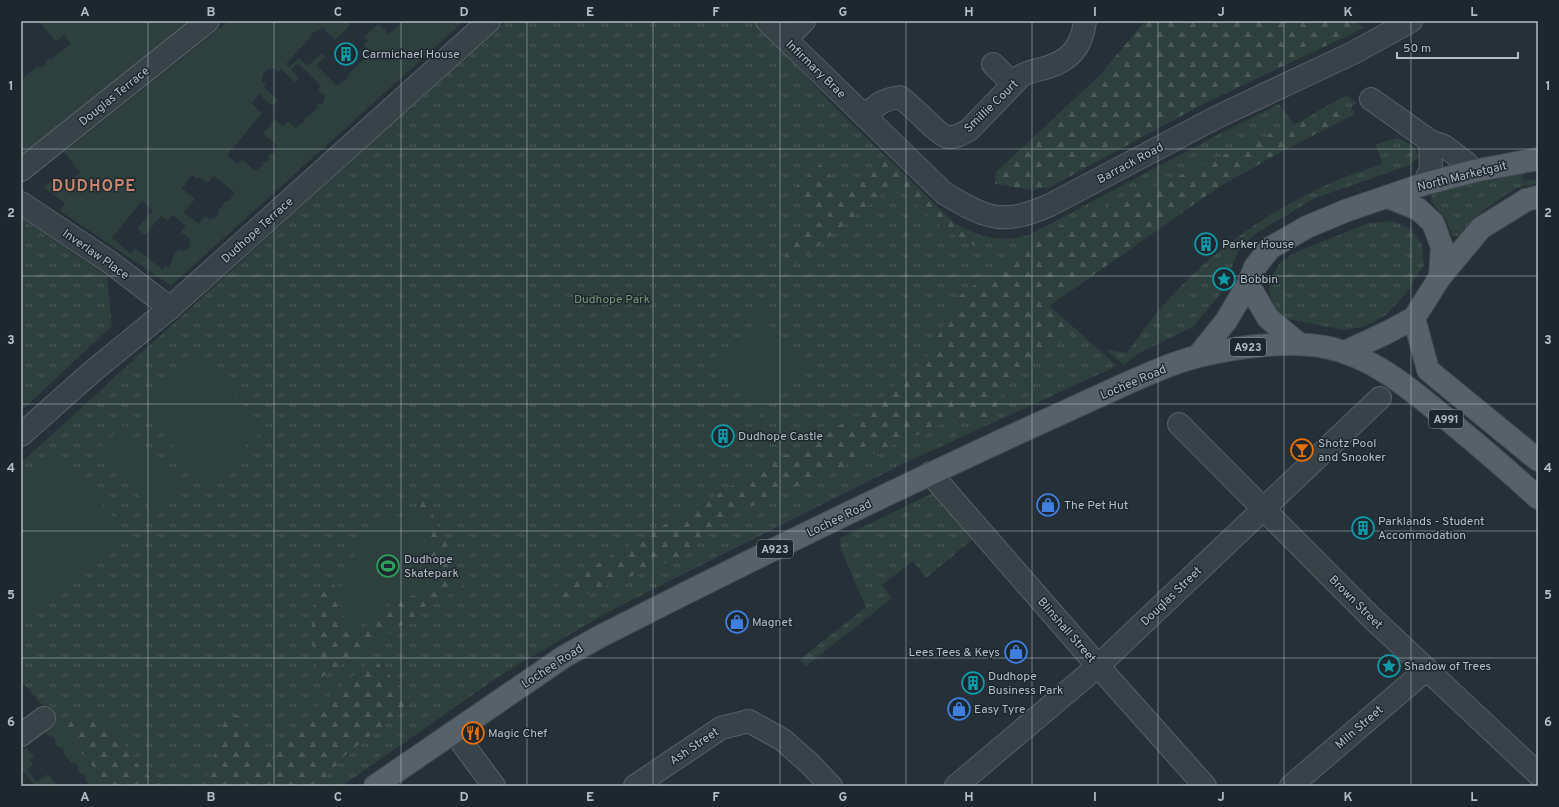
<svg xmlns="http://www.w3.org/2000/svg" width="1559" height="807" font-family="Overpass,sans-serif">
<defs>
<pattern id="grass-tufts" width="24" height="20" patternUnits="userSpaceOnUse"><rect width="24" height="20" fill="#2d403d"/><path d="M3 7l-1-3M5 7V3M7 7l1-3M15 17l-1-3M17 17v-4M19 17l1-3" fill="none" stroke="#495a57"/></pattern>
<pattern id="forest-firs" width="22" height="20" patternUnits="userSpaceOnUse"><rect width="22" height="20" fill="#2d403d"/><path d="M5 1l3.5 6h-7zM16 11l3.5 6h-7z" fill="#495a57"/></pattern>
</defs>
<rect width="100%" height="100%" fill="#253038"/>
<!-- grass -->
<g fill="url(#grass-tufts)">
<path d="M506,21H754L830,102L951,220C974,237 1001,243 1029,235L1221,133L1279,104L1294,125L1346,95L1357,103L1351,107L1355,114L1292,146L1220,186L1049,306L1088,340L1117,366L909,461L608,612L504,673L342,786H109L21,680V463L340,171Z"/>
<path d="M1398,138L1415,147L1418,157L1410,165L1315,198L1255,234L1238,251L1223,291L1193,327L1139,353L1124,365L1105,349L1127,353C1140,335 1152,317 1167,301C1215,247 1276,206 1342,178C1355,173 1369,169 1382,164L1376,144Z"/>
<path d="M1522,172L1524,181L1538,179V183C1532,186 1525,185 1520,187C1495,199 1475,216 1458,236H1453L1445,218L1431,201V196C1439,187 1476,183 1488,181C1500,179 1511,175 1522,172Z"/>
<path d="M21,218L107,276L112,326L21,411Z"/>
<path d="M1392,221L1411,229L1422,245L1424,265L1407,292L1387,314L1366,326L1344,330L1287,319L1277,310L1270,296L1269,284L1274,272L1282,261L1296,252L1369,223Z"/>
<path d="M933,493L973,539L926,578L913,561L882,585L892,598L806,666L800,661L803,657L866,607L841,550L840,538Z"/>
</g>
<!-- forest -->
<g fill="url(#forest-firs)">
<path d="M1145,21H1354L1364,28L1203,104L1050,187L1032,190L995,184L996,172L1100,75Z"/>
<path d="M1343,110L1355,114L1292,146L1220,186L1049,306L1076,330L1003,389L992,423L953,420L822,475L725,518L680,557L563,603L555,588L829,430L868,411L927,356L960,295L1051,230L1194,169L1282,128Z"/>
<path d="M888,158L951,220L963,229L979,236L975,246L941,227L903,193H884L767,286L786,262V252L804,231L829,217L790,192L824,162L835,187L851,188Z"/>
<path d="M420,501H424L427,502L465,584L316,681C314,652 302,602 330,582L334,584L337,598L346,619L353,629C377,628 375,614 392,604C403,598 416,595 427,590L431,575L429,541L425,518L417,508V504Z"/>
<path d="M373,658L414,701L343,757L319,786H202L210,768L227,714L241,716L256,762Z"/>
<path d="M107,719L143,772L163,786H109L56,722Z"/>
</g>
<!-- garden -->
<g fill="#2d403d" fill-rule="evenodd">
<path d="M39,21H190L21,155V84L23,82L21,80L38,66L41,68L46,64L45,61L48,58L50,60L71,44L64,35L56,42Z"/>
<path d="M229,21H346L350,25L335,40L322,27L316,32L315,31L310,36L311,37L286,64L289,67L299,58L308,66L322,53L326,56L316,65L337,86L342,81H345L348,78V75L363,60H366L369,57L371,52L363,45L368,41L364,37L378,24L389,34L403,21H464L174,283L170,285L60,211L65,203L43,187L54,179L62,188L80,173L64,152ZM298,63L321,86L318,90L325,96L324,98V101L321,104H318L317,106L318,107L306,118L304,119L305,121L295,128L288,121L283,126L275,119L263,134L277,145L275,148L276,150L273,154H270L268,156L269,158L266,162L264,161L262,163L263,165L255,171L242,159L237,164L227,155L262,113L251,103L259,94L272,106L278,101L264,87L266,84L262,81L263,74L268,69L274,68L278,72L281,69L295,82L299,78L291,70ZM192,175L197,179L199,177L207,183L214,176L234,192L232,197L229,201H226L218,211L219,213L215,218H212L211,220L205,216L199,224L184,212L195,199L182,188ZM142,201L153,210L137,229L145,235L161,216L168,221L173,215L186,226L181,232L191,240L189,242L190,245L186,250H183L182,251L179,249L172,258L173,260L168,267L165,266L163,270L135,248L131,254L112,238Z"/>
<path d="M760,313L765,314L764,319L806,368L809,367L812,371L811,374L805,373L761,412L760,417L757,418L755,416L756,411L715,363L711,364L708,362V359L710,357L715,358L759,320L758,316Z"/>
<path d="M200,355L265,429L205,482L140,407Z"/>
<path d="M125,425L178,486L151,509L98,448Z"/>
<path d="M58,453L128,534L21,627V487Z"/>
<path d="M415,509L425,518L428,529L430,560L424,575L423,585L419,591L404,598C396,596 389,590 381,596L377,617C349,635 344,613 336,589L342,587L350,562L365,540L375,532L393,514L401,517Z"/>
<path d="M56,722L107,784L105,786H90L85,780L86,777C83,773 80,774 77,770L78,767L75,763L72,764L63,753L64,750L61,747H58L55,743L56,741L53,737H50L45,732Z"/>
<path d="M26,747L34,757L30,760L33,765L27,770L37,782L48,774L56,784L54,786H35L21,769V751Z"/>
</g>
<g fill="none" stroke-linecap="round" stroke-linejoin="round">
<!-- minor casing -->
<g stroke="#566067" stroke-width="24">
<g id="minor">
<path d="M767,21L944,193C987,219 1002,226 1050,205L1217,117L1353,53L1411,21"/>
<path d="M786,39L804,21"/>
<path d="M993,64L1013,84"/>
<path d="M1371,99L1430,141L1444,146L1464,161L1474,171"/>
<path d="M865,116C878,104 881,100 900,97C911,104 939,136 948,137C956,138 963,133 969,130L1021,76C1029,71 1035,71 1045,68C1070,61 1082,47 1085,21"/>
<path d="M21,170L208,21"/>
<path d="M1424,184L1431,169L1430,141"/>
<path d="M21,203L111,263L170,308"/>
<path d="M1179,424L1370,616L1538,774"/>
<path d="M21,435L93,371L170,308L489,21"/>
<path d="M930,473L1098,666L1205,786"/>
<path d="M454,732L494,786"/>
<path d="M21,735L44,718"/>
<path d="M635,786L721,728L749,721L783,740L810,764L831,786"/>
<path d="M956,786L1098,666L1380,398"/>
<path d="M1291,786L1427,669"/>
</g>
</g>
<!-- major casing -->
<g stroke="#414b52" stroke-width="24">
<g id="major">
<path d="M1388,197L1418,209L1433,223L1442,247L1440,277"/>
<path d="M1248,284L1268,318L1299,344"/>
<path d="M1414,318L1428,370L1538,460"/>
<path d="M1345,352L1386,333L1414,318L1440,277L1481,228L1526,200L1538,197"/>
<path d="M1198,356L1226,321L1248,284L1255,267L1270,248L1307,227L1345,211L1424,184L1474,171L1538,159"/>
<path d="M375,786L565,656L601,636C734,568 869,502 1005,439C1040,423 1075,407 1110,391C1139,378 1168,364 1199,356C1235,347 1288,340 1325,347C1376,357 1415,393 1454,425C1483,449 1511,473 1538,498"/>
</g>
</g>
<!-- minor -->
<use href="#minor" stroke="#384249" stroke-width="22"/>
<!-- major -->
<use href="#major" stroke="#566169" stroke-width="22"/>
</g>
<!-- grid -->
<path fill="none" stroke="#b4bdc4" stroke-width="1" stroke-opacity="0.55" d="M148,21V786M274,21V786M401,21V786M527,21V786M653,21V786M780,21V786M906,21V786M1032,21V786M1158,21V786M1284,21V786M1411,21V786M21,149H1538M21,276H1538M21,404H1538M21,531H1538M21,658H1538"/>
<!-- icons -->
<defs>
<g id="building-ring" transform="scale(1.15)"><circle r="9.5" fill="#1e272e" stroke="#0f9aa8" stroke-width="1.5"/><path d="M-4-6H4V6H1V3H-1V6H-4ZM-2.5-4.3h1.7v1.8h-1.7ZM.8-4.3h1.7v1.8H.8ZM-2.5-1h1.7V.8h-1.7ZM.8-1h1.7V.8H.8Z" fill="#0f9aa8"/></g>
<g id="sight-ring" transform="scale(1.15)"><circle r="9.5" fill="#1e272e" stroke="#0f9aa8" stroke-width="1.5"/><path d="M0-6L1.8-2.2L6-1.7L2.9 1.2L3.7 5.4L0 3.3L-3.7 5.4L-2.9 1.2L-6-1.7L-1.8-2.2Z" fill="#0f9aa8"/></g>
<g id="bar-ring" transform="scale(1.15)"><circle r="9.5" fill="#1e272e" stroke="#e8710a" stroke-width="1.5"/><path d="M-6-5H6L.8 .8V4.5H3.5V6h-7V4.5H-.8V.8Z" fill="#e8710a"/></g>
<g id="shop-ring" transform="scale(1.15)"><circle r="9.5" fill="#1e272e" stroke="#3f7fe0" stroke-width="1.5"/><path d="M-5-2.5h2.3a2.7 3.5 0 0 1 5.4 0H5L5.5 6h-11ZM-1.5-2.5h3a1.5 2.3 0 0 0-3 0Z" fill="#3f7fe0"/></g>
<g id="stadium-ring" transform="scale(1.15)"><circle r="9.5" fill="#1e272e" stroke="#2e9e5b" stroke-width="1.5"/><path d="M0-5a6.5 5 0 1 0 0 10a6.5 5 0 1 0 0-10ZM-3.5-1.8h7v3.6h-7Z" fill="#2e9e5b"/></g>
<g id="restaurant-ring" transform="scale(1.15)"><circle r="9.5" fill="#1e272e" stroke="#e8710a" stroke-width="1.5"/><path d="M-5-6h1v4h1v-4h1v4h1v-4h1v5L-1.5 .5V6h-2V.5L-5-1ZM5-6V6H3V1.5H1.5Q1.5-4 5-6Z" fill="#e8710a"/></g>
</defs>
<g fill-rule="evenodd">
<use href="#building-ring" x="346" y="54"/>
<use href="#building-ring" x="1206" y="244"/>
<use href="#sight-ring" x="1224" y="279"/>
<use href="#building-ring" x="723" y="436"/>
<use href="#bar-ring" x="1302" y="450"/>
<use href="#shop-ring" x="1048" y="505"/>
<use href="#building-ring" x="1363" y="528"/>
<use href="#stadium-ring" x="388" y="566"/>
<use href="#shop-ring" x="737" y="622"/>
<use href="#shop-ring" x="1016" y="652"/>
<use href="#sight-ring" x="1389" y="666"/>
<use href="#building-ring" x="973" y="683"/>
<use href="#shop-ring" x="959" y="709"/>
<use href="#restaurant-ring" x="473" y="733"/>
</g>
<g text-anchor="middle" stroke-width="3" stroke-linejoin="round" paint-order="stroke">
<!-- shield labels -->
<g fill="#1e272e" stroke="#879097" stroke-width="1">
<rect x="1230" y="338" width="36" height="18" rx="3"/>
<rect x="1429" y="410" width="34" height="18" rx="3"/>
<rect x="757" y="540" width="36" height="18" rx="3"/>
</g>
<g font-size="11" font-weight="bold" fill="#b4bdc4">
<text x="1248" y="351">A923</text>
<text x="1446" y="423">A991</text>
<text x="775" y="553">A923</text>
</g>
<!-- poi labels -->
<g font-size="12" fill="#b4bdc4" stroke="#1e272e" text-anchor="start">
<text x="362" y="58">Carmichael House</text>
<text x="1222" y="248">Parker House</text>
<text x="1240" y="283">Bobbin</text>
<text x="738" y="440">Dudhope Castle</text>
<text x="1318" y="447">Shotz Pool<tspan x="1318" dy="14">and Snooker</tspan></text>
<text x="1064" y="509">The Pet Hut</text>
<text x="1378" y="525">Parklands - Student<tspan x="1378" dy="14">Accommodation</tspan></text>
<text x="404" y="563">Dudhope<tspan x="404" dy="14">Skatepark</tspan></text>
<text x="752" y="626">Magnet</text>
<text x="1000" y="656" text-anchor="end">Lees Tees &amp; Keys</text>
<text x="1404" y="670">Shadow of Trees</text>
<text x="988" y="680">Dudhope<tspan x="988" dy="14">Business Park</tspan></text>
<text x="974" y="713">Easy Tyre</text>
<text x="488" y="737">Magic Chef</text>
</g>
<!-- street labels -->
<g font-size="12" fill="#b4bdc4" stroke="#1e272e">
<text transform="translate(816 69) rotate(44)" y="4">Infirmary Brae</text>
<text transform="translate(114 96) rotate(-39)" y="4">Douglas Terrace</text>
<text transform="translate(991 106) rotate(-44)" y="4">Smillie Court</text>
<text transform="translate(1130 163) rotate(-28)" y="4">Barrack Road</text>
<text transform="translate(1462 176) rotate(-14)" y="4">North Marketgait</text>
<text transform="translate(257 230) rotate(-42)" y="4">Dudhope Terrace</text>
<text transform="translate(96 254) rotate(35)" y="4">Inverlaw Place</text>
<text transform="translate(1133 382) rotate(-23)" y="4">Lochee Road</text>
<text transform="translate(839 518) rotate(-26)" y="4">Lochee Road</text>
<text transform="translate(1171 596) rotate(-44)" y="4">Douglas Street</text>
<text transform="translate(1356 602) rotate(45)" y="4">Brown Street</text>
<text transform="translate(1067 630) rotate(49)" y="4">Blinshall Street</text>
<text transform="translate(552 666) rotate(-33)" y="4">Lochee Road</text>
<text transform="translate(1359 727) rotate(-41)" y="4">Miln Street</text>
<text transform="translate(694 746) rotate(-34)" y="4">Ash Street</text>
</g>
<!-- park labels -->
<g font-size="12" fill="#749877" stroke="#1e272e">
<text x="612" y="303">Dudhope Park</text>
</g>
<!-- district labels -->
<g font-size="16" font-weight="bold" letter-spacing="1" fill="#c7866c" stroke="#1e272e">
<text x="94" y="191">DUDHOPE</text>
</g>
</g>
<!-- border -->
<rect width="1559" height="807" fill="none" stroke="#1e272e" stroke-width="44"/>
<!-- scale -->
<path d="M1397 52v6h121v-6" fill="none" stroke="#b4bdc4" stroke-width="2"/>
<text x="1403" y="52" font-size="12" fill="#b4bdc4" stroke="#1e272e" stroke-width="3" paint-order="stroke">50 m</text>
<rect x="22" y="22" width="1515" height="763" fill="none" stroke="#b4bdc4" stroke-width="1.5"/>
<g font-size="13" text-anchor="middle" font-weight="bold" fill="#b4bdc4">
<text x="85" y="16">A</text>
<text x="211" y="16">B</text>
<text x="338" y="16">C</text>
<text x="464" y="16">D</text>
<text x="590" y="16">E</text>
<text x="716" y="16">F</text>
<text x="843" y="16">G</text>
<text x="969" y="16">H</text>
<text x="1095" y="16">I</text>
<text x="1221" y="16">J</text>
<text x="1348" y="16">K</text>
<text x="1474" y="16">L</text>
<text x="11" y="90">1</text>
<text x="1548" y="90">1</text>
<text x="11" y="217">2</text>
<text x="1548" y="217">2</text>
<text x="11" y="344">3</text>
<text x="1548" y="344">3</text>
<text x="11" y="472">4</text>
<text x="1548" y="472">4</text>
<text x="11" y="599">5</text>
<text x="1548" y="599">5</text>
<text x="11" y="726">6</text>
<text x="1548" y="726">6</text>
<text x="85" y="801">A</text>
<text x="211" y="801">B</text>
<text x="338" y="801">C</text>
<text x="464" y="801">D</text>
<text x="590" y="801">E</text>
<text x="716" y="801">F</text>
<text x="843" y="801">G</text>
<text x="969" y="801">H</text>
<text x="1095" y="801">I</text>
<text x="1221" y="801">J</text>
<text x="1348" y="801">K</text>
<text x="1474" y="801">L</text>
</g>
</svg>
